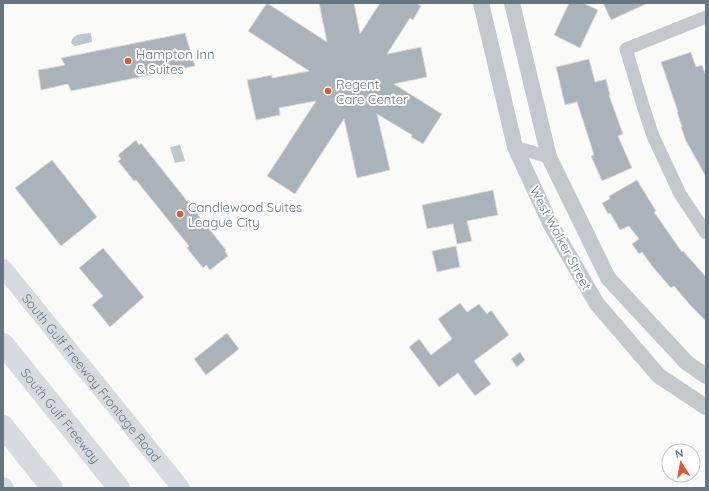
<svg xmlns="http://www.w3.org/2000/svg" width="709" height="491" font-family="Quicksand,sans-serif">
<rect width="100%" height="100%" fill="#fafaf8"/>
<!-- water -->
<g fill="#bbc7cb">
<path d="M91,33L92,42L75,46L71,43C73,33 83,34 91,33Z"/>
<path d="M180,145L185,161L175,163L170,147Z"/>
</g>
<!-- building -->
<g fill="#aab3b9" stroke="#dcdcda">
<path d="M267,3L327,42L319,3H354L360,34L380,3H416L421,6L413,20L410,18L387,54L421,47L427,77L394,84L442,114L423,144L411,137L412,135L377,114L390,170L357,178L344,119L295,194L267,176L316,101L279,108L280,115L256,120L247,80L272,75V78L309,71L248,31Z"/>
<path d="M569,3H583L598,10L580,48L554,35Z"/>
<path d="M603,3H648L611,20Z"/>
<path d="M185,33L195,66L71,91L68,84L41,90L38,70L65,65L61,58Z"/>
<path d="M691,52L696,67L702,65L706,76V177L686,141L681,127H682L677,112H678L661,62Z"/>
<path d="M589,59L595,82L606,79L610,95H609L623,134L618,136L632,168L602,181L591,156L594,155L577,102L565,105L556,67Z"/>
<path d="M136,140L139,145L141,143L226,250L225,251L228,256L210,270L206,265L203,268L187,248L189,246L136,180L134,181L118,161L121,159L118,155Z"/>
<path d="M52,160L97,217L61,246L15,188Z"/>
<path d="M637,180L656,211L654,212L682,252L683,251L706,277V321L691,306L674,286L671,288L652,266L642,252L639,254L632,244L639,239L629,226L620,230L610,213L608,214L602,203L610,199L609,196Z"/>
<path d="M493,190L498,215L467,221L472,241L457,244L453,224L427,229L422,205Z"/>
<path d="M456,246L460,267L437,272L432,251Z"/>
<path d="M103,248L144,297L110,327L92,305L103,296L79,268Z"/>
<path d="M460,303L467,312L479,304L487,314L491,310L509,335L474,361L491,384L475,396L458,373L439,387L409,347L419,339L431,355L452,339L438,319Z"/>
<path d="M227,333L239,349L206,375L194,359Z"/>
<path d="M520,352L525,360L517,367L511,359Z"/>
</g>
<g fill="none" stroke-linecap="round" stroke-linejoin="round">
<!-- minor -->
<g stroke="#c3c8cc" stroke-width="13">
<path d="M706,17L626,49L644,109L653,136L680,194L706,233"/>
<path d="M515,147L549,157"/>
</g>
<!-- tertiary -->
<g stroke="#c3c8cc" stroke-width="16">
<path d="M481,3L515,147L550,223L597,304L659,376L706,407"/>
<path d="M512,3L549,157L608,278L687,363L706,376"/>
</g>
<!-- secondary -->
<g stroke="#d6dbdf" stroke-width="18">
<path id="s1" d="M3,268L181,488"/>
<path d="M3,486L5,488"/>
</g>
<!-- motorway -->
<g stroke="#d6dbdf" stroke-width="22">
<path id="s2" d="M3,344L119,488"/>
<path d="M3,426L52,488"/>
</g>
</g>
<!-- markers -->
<g fill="#e4572e" stroke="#fff" stroke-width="1.5">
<circle cx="128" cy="61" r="4"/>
<circle cx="328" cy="91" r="4"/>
<circle cx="180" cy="214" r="4"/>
</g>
<g text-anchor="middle" stroke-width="4" stroke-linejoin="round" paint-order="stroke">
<!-- poi labels -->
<g font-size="13" fill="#657683" stroke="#fff" text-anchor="start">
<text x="136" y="59">Hampton Inn<tspan x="136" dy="15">&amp; Suites</tspan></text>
<text x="336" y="89">Regent<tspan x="336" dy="15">Care Center</tspan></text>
<text x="188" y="212">Candlewood Suites<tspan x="188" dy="15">League City</tspan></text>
</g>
<!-- street labels -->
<g font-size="13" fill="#657683" stroke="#fff">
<text transform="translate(561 238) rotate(62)" y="5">West Walker Street</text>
<text dy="5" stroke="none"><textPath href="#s1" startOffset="141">South Gulf Freeway Frontage Road</textPath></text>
<text dy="5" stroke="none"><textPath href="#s2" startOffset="92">South Gulf Freeway</textPath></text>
</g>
</g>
<!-- border -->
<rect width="709" height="491" fill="none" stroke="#657683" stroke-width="8"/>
<!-- north arrow -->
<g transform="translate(681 463) rotate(349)"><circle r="19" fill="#ffffff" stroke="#c1c8cd"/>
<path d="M0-3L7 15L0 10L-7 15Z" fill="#e4572e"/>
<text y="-6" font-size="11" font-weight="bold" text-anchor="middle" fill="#657683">N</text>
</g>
</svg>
